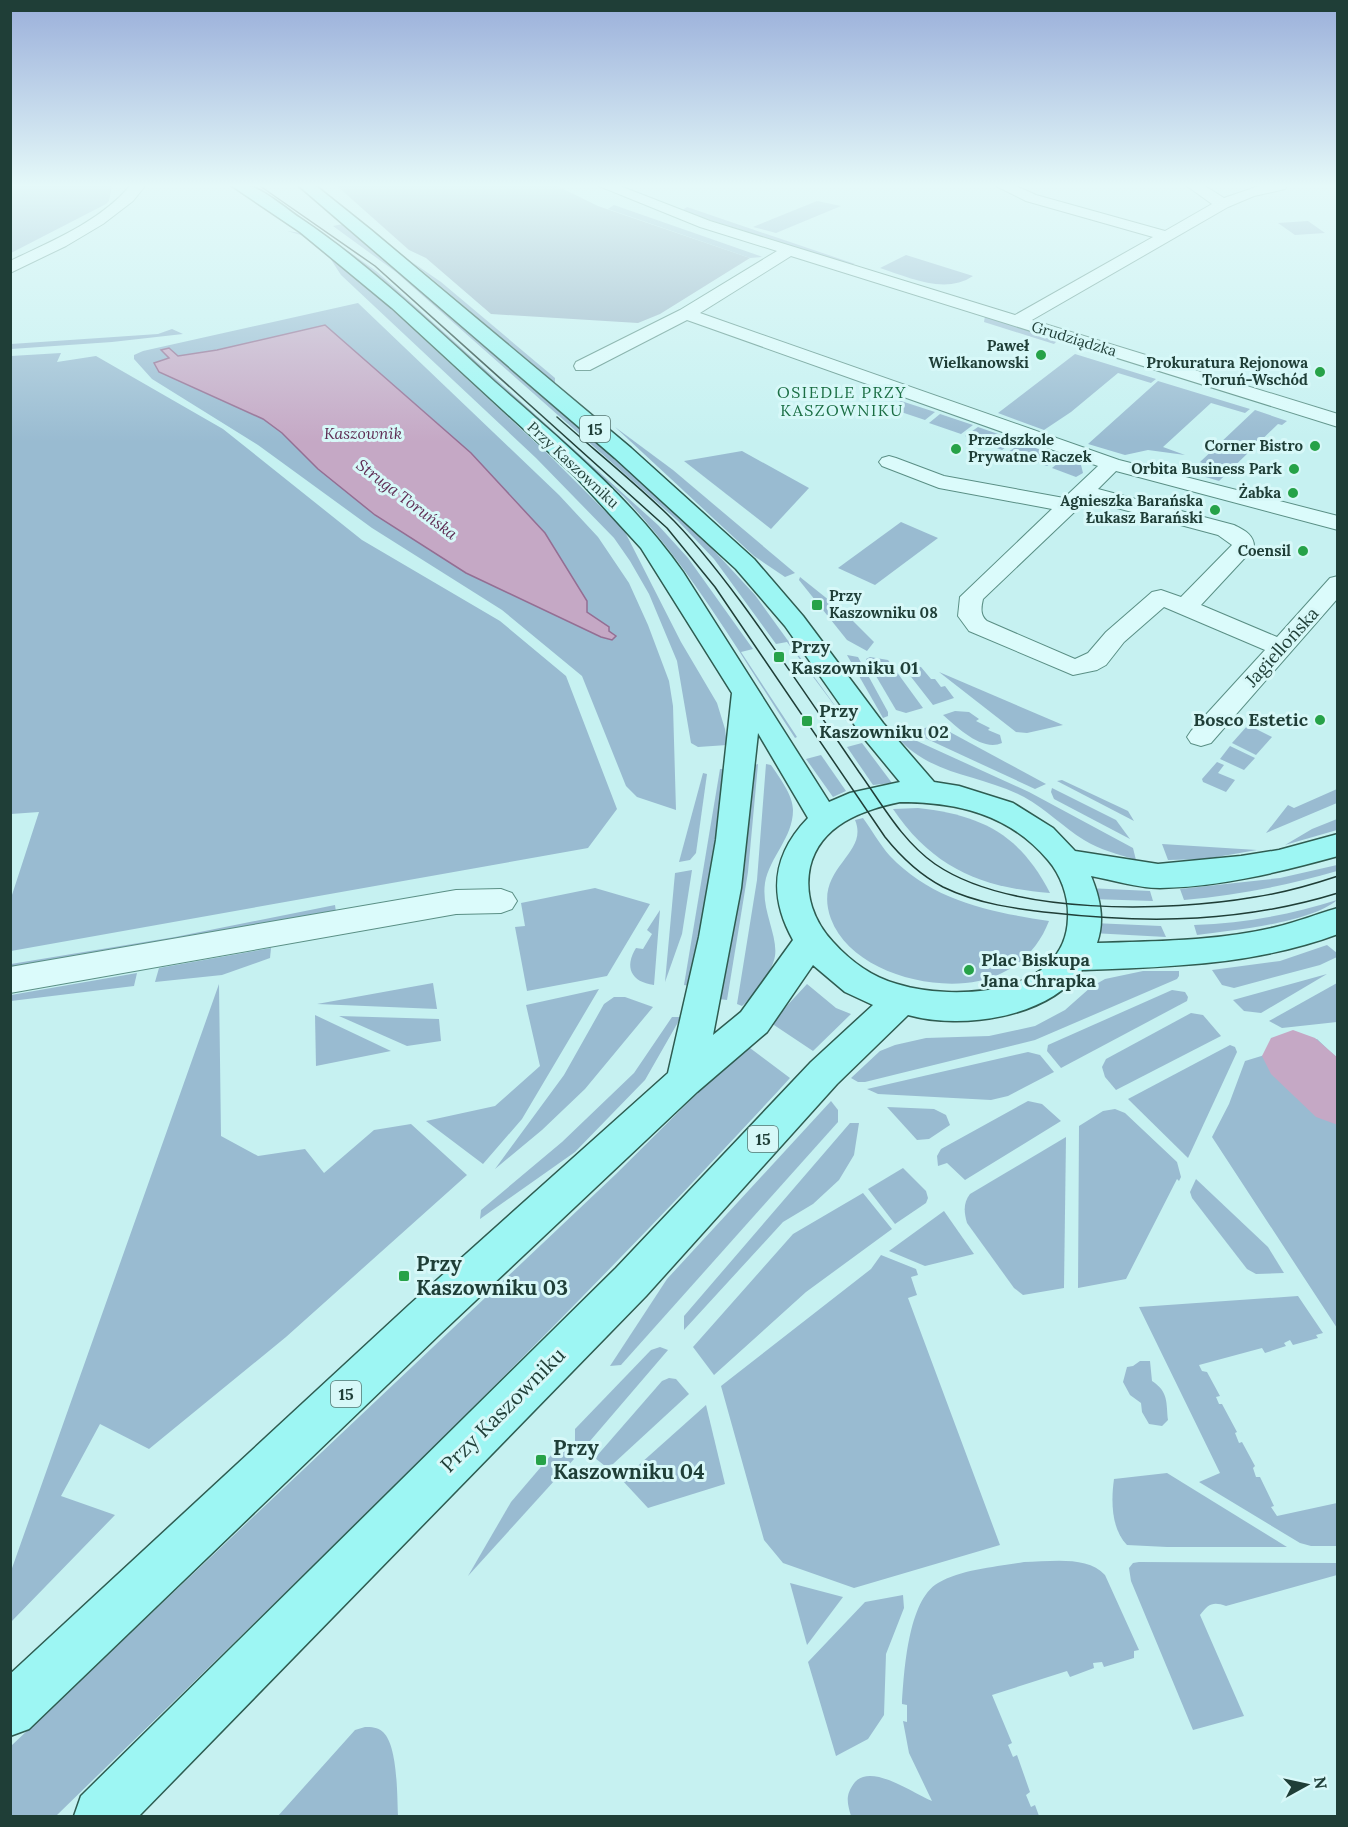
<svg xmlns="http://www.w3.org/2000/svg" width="1348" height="1827" font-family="Lora,serif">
<rect width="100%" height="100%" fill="#c6f1f1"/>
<!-- green -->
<g fill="#99bbd1">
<path d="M11,186H112L109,201L106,204L11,253Z"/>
<path d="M262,189L376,271L658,525L688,558L753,649L741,652L797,737L795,738C741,656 691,568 623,496L373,272L339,246L257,191Z"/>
<path d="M817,201L841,206L776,233L753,227Z"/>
<path d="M614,205L760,256L762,257L750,258L608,209Z"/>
<path d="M687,207L855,264H849L681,211Z"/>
<path d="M1308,221L1325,233L1295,235L1278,223Z"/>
<path d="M343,224L683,517L755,595L849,725L787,642L776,644L714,559L678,521L396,272L333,226Z"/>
<path d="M287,231L301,233L348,269L547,453L624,530L681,642L717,703L725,729L727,745L698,747L691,743L677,661L649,594L630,561L614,538L536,458L341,275L328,255L301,235Z"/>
<path d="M906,255L973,276C945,295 908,277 880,268Z"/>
<path d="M412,262L441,282L555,378V383Z"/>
<path d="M358,303L559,495L598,537L629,583L648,625L669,681L673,706L676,810L637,797L626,786L582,676L502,610L372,528L258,445L152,379L134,359V355L143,351Z"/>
<path d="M985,316L1055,339L1057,341L1054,344L984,322Z"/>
<path d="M172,329L183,334L112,342L11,349V344L158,334Z"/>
<path d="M61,353L57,362L96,356L223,429L362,540L500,621L566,676L617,809L588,848L11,951V898L39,812L11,814V356Z"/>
<path d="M1075,354L1156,379L1151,383L1118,373L1071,412L1044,430L998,413Z"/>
<path d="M1158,381L1250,409L1245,413L1211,403L1163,447L1185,455L1148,450L1125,455L1088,444Z"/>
<path d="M901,401L935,412L925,420L889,408Z"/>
<path d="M1255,410L1287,421L1282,425L1278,424L1219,481L1189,472L1193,468L1201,471L1207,465L1200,462Z"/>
<path d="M940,414L973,425L961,434L929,423Z"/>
<path d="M615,427L673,470L795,573L785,577L754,556Z"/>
<path d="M978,427L1015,440L1002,450L965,436Z"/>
<path d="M1022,443L1060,457L1047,466L1008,452Z"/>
<path d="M742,451L809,488L771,529L684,461Z"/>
<path d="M1064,458L1081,465L1083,473L1076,477L1052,468Z"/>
<path d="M901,522L938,538L875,585L838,568Z"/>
<path d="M800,577L845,613L874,642L867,651L847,640L799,580Z"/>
<path d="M847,655L858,657L888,712V716L883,718Z"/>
<path d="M870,657L888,660L923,708L906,713L896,710L866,659Z"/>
<path d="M901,664L921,667L931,679H935L941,687L945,686L954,698L933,705Z"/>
<path d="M939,672L1063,725L1027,733L1016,732Z"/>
<path d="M955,711L969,712L979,719L976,721L990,728L988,730L1000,735L1002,743C982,752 957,727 943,715Z"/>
<path d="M1248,725L1272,737L1256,755L1232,743Z"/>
<path d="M928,727H938L948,731L1046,784L1035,789L912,732Z"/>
<path d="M896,736H906L1029,792L1133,848L1136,860C1118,854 1100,850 1084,840C1063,827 1046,809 1024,797C978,773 932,777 896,736Z"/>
<path d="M862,743L892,783L873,785L847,747Z"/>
<path d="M1230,746L1255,758L1244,770L1220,759Z"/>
<path d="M821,755L846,791L833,797L806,759Z"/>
<path d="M1217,762L1224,765L1218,773L1235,780L1226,792L1203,782L1202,779Z"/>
<path d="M758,764L748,872L727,1000L719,999L751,766Z"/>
<path d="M766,764L771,765C779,777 793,795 793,810C793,838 770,856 765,883C761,910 778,935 775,956C772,973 754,995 742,1006L737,1004L757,880Z"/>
<path d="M720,769H727L691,986L684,985Z"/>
<path d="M703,773L707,774L696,853L690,860L679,862Z"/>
<path d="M1062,780L1128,811L1134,821L1057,781Z"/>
<path d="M1052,788L1116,820L1130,839L1054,799L1051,792Z"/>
<path d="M1337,789V803L1266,833L1288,805L1294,808Z"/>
<path d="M918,808C981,815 1020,834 1050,893C981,888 932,867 893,809Z"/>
<path d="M863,818C872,830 880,845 890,856C933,901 990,912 1049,921C1040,944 1025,962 1002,973C952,999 852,976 831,919C812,868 870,855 855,820Z"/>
<path d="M1337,819V830L1285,845L1312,829Z"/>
<path d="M1162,844L1257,850L1205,859L1168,860Z"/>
<path d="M1337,865V871C1286,886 1237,895 1184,900L1180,889L1280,878Z"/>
<path d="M692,870L682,934L665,982L675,873Z"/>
<path d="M595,888L650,904L607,976L527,991L515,927L525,926L521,903Z"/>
<path d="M1088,888L1150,891L1153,901L1091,899Z"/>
<path d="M1337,900C1310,923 1234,930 1197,935L1194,925C1244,923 1290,915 1337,900Z"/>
<path d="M335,905L336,912L11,972V964L175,937Z"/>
<path d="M660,910L654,985C631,982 624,967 636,948L643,949L652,934L647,930Z"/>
<path d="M1093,923L1161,926L1166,937L1092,933Z"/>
<path d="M1327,945L1337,953V957L1320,965L1234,988L1222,985L1212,970L1280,961Z"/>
<path d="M271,948L270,958L222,975L155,982L159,968Z"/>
<path d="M1143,971H1179V976L1177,979L1035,1040L865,1082H858L851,1078L880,1051L895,1045L926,1038L989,1036L1035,1026L1065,1010L1091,987L1105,979Z"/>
<path d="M137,973L134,986L11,1001V995Z"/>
<path d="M1327,974L1261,1013L1244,1011L1233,1000Z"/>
<path d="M433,983L437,1009L317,1004Z"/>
<path d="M1337,983V1022L1282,1028L1269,1021Z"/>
<path d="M219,984L221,1136L258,1156L305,1149L324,1173L374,1130L411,1124L467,1175L286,1337L149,1449L100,1424L61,1496L115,1515L11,1622V1571Z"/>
<path d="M807,984L836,1008L851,1014L813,1051L771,1023Z"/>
<path d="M599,989L522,1119L483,1164L426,1121L495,1106L540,1066L526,1005Z"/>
<path d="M1172,990L1185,992L1188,997L1187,1001L1061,1068L1047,1051L1048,1045Z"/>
<path d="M614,997H625L653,1007L585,1089L542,1130L495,1169L564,1075L604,1004Z"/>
<path d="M1191,1013L1203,1015L1221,1036L1116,1090L1105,1077L1102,1067L1106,1059Z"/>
<path d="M315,1015L391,1051L316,1066Z"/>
<path d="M339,1016L439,1019L441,1041L407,1046Z"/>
<path d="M672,1017H681L645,1080L575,1152L480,1219L481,1210L562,1142L634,1073Z"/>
<path d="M1317,1039L1337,1058V1085L1320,1097L1337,1114V1328L1212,1137L1229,1104L1245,1061Z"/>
<path d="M746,1045L790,1078C555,1334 304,1574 56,1816H11V1746L616,1174Z"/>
<path d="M1230,1045L1235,1047L1237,1052L1188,1158L1128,1099Z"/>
<path d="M1028,1052L1040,1055L1054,1072L1008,1096L991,1100L878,1094L867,1089Z"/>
<path d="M831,1101L838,1110V1122L621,1365L610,1366L667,1279Z"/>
<path d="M1028,1101L1042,1104L1061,1121L965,1180L947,1163L938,1166L937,1156L941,1149Z"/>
<path d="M887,1107L934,1109L946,1115L950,1125L929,1139L917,1140Z"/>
<path d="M1115,1109L1125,1113L1177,1162L1181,1177L1179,1181L1177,1179L1126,1279L1078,1288L1079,1126L1103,1111Z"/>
<path d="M850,1123H859L854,1155L839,1180L813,1204L783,1222L684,1330V1316Z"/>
<path d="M1066,1137L1064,1288L1023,1295L1014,1288L967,1223C964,1212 963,1203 970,1194Z"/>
<path d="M903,1168L926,1191L928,1198L926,1203L895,1224L868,1189Z"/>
<path d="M1196,1179L1268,1247L1284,1273L1256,1274L1247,1269L1192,1198L1190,1192Z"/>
<path d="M863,1193L892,1229L806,1292L714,1375L693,1347L793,1234Z"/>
<path d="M944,1211L974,1254L925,1266L889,1251Z"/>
<path d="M881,1255L916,1269L918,1275L911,1277L917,1295L908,1298L1000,1545L854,1588L783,1563L764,1540L721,1386L871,1269Z"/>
<path d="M1298,1296L1323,1333L1316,1335L1318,1338L1293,1345L1290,1340L1284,1343L1286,1346L1265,1353L1262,1348L1199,1365L1202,1371L1207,1372L1220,1396L1216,1397L1219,1404H1222L1237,1432L1235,1433L1239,1443L1242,1442L1255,1466L1253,1468L1256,1477H1260L1274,1506L1271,1507L1277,1516L1337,1503V1546H1311L1300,1543L1199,1482L1220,1473L1139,1307Z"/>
<path d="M660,1347L668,1350L584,1448L575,1441V1429L651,1350Z"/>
<path d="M1140,1361H1150L1152,1381C1169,1392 1166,1403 1168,1420L1162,1426L1149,1424L1142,1412L1141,1403L1130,1395L1123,1382L1127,1367L1133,1366Z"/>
<path d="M669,1378L676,1379L689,1394L613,1464L605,1466L595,1458L662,1381Z"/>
<path d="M706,1405L725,1484L648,1508L622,1480Z"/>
<path d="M559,1451H566L574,1459L468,1576L511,1502L552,1454Z"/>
<path d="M1167,1473L1287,1547H1167L1127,1545C1111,1529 1111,1500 1114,1479Z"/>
<path d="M1024,1562C1049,1562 1087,1555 1105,1575L1139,1650L1134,1651V1658L1104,1667L1102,1662L1093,1663L1094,1668L1070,1677L1067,1671L992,1695L1012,1743L1008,1745L1013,1757L1017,1755L1030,1792L1026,1795L1031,1807L1035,1805L1039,1816H851C847,1802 845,1795 855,1782C872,1763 914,1794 932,1801L909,1753L903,1721L907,1722V1705L902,1704C904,1672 908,1600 938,1583C962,1569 997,1567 1024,1562Z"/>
<path d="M1139,1562L1337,1563V1575L1226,1606C1213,1601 1208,1604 1200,1615L1244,1716L1193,1730L1131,1581L1129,1568L1133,1563Z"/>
<path d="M790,1583L843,1597L807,1645Z"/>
<path d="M903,1595L904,1608L886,1654L884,1715L868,1739L836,1756L808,1662L865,1602Z"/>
<path d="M365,1727C372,1727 377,1727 383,1732C398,1746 397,1796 398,1816H278L355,1730Z"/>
</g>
<!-- cemetery -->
<path fill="#98b3c6" d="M337,186H557L598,206L750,258L660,314L638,323L491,314L426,258L409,250Z"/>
<!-- water -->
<path fill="#c5a8c5" stroke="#946e93" stroke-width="1.5" d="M325,325L471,453L545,533L587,601V612L609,627V631L616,636L612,640L601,637L466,573L375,515L318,469L282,433L263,419L159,372L154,363L169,358L161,350L169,348L178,356L217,350Z"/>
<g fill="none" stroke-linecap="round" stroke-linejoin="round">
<!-- river -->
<path fill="#c5a8c5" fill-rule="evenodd" d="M1293,1030L1315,1038L1338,1058V1125L1316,1117L1271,1074L1262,1056L1271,1038Z"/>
<!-- minor casing -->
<g stroke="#5a8f85" stroke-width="2">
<g id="minor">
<path d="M130,186H145L133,201L103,224L66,246L10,273V261C52,241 99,222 130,186Z"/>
<path d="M599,186H620L710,221L1015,315L1153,237L1026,201L996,186H1016L1036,195L1165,231L1212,204L1187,186H1205L1224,198L1259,186H1287L1285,189L1254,196L1228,207L1032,320L1338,414V427L791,256L700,313L1119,460L1338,516V530L1116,471L1098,489L1234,525C1244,530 1255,535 1254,548L1201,605L1277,637L1330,578L1338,576V598L1211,743L1201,746L1191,743L1187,737L1191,731L1265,650L1164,607L1124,642L1106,665L1097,670L1073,675L969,631L958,616L960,597L1052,509L939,488L882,466L879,462L882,458L889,456L896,458L944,476L1064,498L1098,466L687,320L590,370H576L574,366L576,362L680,310L777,251L700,227ZM1087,500L1218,535L1232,545L1181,597L1161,590L1152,592L1106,632L1088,653L1075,659L987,621C980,615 981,608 983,599Z"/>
<path d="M501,889L512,893L517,901L512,909L501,913L456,914L10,993V967L456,890Z"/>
</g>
</g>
<!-- major casing -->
<g stroke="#2e5c51" stroke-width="3">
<path id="major" d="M232,186C237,186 245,185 250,186C264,190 287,209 300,218C370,265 432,325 495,382C562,441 631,498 683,572L829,802L850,793L900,782L863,737L785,626L736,569L615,458L299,186H316L371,230L631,448L754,559L803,616L883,723L934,782L959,786L1013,803L1053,828L1075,851L1158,864L1241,856L1279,850L1338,834V856C1280,872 1220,887 1160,888C1137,888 1113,880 1091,876C1100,898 1105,920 1097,943C1156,941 1218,941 1276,927C1297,922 1317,914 1338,908V934C1255,965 1169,967 1082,970C1047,1018 962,1030 908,1015L837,1084L646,1296L139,1816H74L81,1796L616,1268L811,1062L873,1005L845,992L813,965L767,1032L697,1092L439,1335L29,1729L10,1736V1674L409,1305L668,1073L699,937L716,840L732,693L641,548L576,477L392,308L300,232ZM758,733L808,818C772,855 768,895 793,940L741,1012L713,1035L741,888ZM900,802C957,802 1009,814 1048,860C1061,875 1069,897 1068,918C1066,997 952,1001 897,984C872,977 850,961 833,942C814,922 804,895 810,867C820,825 862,810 900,802Z"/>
</g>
<!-- minor -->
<use href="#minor" fill="#dbfbfb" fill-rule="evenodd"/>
<!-- major -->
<use href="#major" fill="#9df6f3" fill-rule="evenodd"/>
<!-- tram -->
<g stroke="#1f3e37" stroke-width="1.5">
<path d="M260,186L375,266L667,528L715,587L885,837C901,857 920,875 943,887C978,904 1016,909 1054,913C1151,924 1244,922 1338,893"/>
<path d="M557,417C593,449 632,480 667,514C694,540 718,571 741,602C782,658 820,715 859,772C882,804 902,841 935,864C1011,916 1168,912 1255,897C1283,893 1311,885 1338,876"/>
</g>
</g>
<!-- sky -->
<linearGradient id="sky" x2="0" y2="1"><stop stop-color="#9aafda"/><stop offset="0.42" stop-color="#e5f9f9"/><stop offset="1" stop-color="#e5f9f9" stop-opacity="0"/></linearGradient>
<rect width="1348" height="442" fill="url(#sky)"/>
<!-- markers -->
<g fill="#26a248" stroke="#d7f8f8" stroke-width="2">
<circle cx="1041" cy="355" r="6"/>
<circle cx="1320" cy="372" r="6"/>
<circle cx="1315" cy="446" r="6"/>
<circle cx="956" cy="449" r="6"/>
<circle cx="1294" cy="469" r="6"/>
<circle cx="1293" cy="493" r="6"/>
<circle cx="1215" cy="510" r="6"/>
<circle cx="1303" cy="551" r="6"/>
<rect x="811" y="599" width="12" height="12" rx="3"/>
<rect x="773" y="651" width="12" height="12" rx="3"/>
<circle cx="1320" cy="720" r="6"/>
<rect x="801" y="715" width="12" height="12" rx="3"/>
<circle cx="969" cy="970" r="6"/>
<rect x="398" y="1270" width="12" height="12" rx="3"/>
<rect x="535" y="1454" width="12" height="12" rx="3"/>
</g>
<g text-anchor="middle" stroke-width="6" stroke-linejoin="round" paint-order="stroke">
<!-- far-street labels -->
<g font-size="15" fill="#1f3e37" stroke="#d7f8f8">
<text transform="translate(1074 339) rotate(17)" y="5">Grudziądzka</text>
<text transform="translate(573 465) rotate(43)" y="5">Przy Kaszowniku</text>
</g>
<!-- far-poi labels -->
<g font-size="15" font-weight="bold" fill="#1f3e37" stroke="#d7f8f8" text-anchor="end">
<text x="1029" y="351">Paweł<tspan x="1029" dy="17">Wielkanowski</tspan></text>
<text x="1308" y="368">Prokuratura Rejonowa<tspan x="1308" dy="17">Toruń-Wschód</tspan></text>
<text x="968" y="445" text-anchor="start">Przedszkole<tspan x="968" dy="17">Prywatne Raczek</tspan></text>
<text x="1303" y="451">Corner Bistro</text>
<text x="1282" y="474">Orbita Business Park</text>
<text x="1281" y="498">Żabka</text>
<text x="1203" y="506">Agnieszka Barańska<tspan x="1203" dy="17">Łukasz Barański</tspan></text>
<text x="1291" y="556">Coensil</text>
<text x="829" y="601" text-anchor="start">Przy<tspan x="829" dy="17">Kaszowniku 08</tspan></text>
</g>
<!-- far-neighbourhood labels -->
<g font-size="16" letter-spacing="1.5" fill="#1b6e44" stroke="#d7f8f8">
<text x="842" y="398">OSIEDLE PRZY<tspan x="842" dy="18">KASZOWNIKU</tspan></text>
</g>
<!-- shield labels -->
<g fill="#d7f8f8" stroke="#567671" stroke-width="1.5">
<rect x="580" y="416" width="30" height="26" rx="4.5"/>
<rect x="748" y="1126" width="30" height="26" rx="4.5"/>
<rect x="331" y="1381" width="30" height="26" rx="4.5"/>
</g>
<g font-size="16" font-weight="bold" fill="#1f3e37">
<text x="595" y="435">15</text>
<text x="763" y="1145">15</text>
<text x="346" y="1400">15</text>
</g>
<!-- far-water labels -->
<g font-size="16" font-style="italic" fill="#5f2d54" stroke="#d7f8f8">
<text x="363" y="439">Kaszownik</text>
<text transform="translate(407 499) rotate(37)" y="6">Struga Toruńska</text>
</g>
<!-- poi labels -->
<g font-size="18" font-weight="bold" fill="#1f3e37" stroke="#d7f8f8" text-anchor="start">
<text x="791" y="653">Przy<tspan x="791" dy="21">Kaszowniku 01</tspan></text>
<text x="819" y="717">Przy<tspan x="819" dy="21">Kaszowniku 02</tspan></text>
<text x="1308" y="726" text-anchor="end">Bosco Estetic</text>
<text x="981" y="966">Plac Biskupa<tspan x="981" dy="21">Jana Chrapka</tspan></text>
</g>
<!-- street labels -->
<g font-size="18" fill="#1f3e37" stroke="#d7f8f8">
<text transform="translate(1282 647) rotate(-48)" y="6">Jagiellońska</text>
</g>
<!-- near-poi labels -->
<g font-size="21" font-weight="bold" fill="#1f3e37" stroke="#d7f8f8" text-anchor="start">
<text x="416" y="1271">Przy<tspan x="416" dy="24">Kaszowniku 03</tspan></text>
<text x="553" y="1455">Przy<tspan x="553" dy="24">Kaszowniku 04</tspan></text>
</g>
<!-- near-street labels -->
<g font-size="21" fill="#1f3e37" stroke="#d7f8f8">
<text transform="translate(503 1410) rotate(-45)" y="7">Przy Kaszowniku</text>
</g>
</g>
<!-- border -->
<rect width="1348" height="1827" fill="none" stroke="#1f3e37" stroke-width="24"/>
<!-- north arrow -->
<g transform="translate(1306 1785) rotate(82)" stroke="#d7f8f8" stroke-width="4.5" paint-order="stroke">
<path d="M0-4.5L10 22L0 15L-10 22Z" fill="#1f3e37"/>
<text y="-9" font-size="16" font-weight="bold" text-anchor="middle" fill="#1f3e37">N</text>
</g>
</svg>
